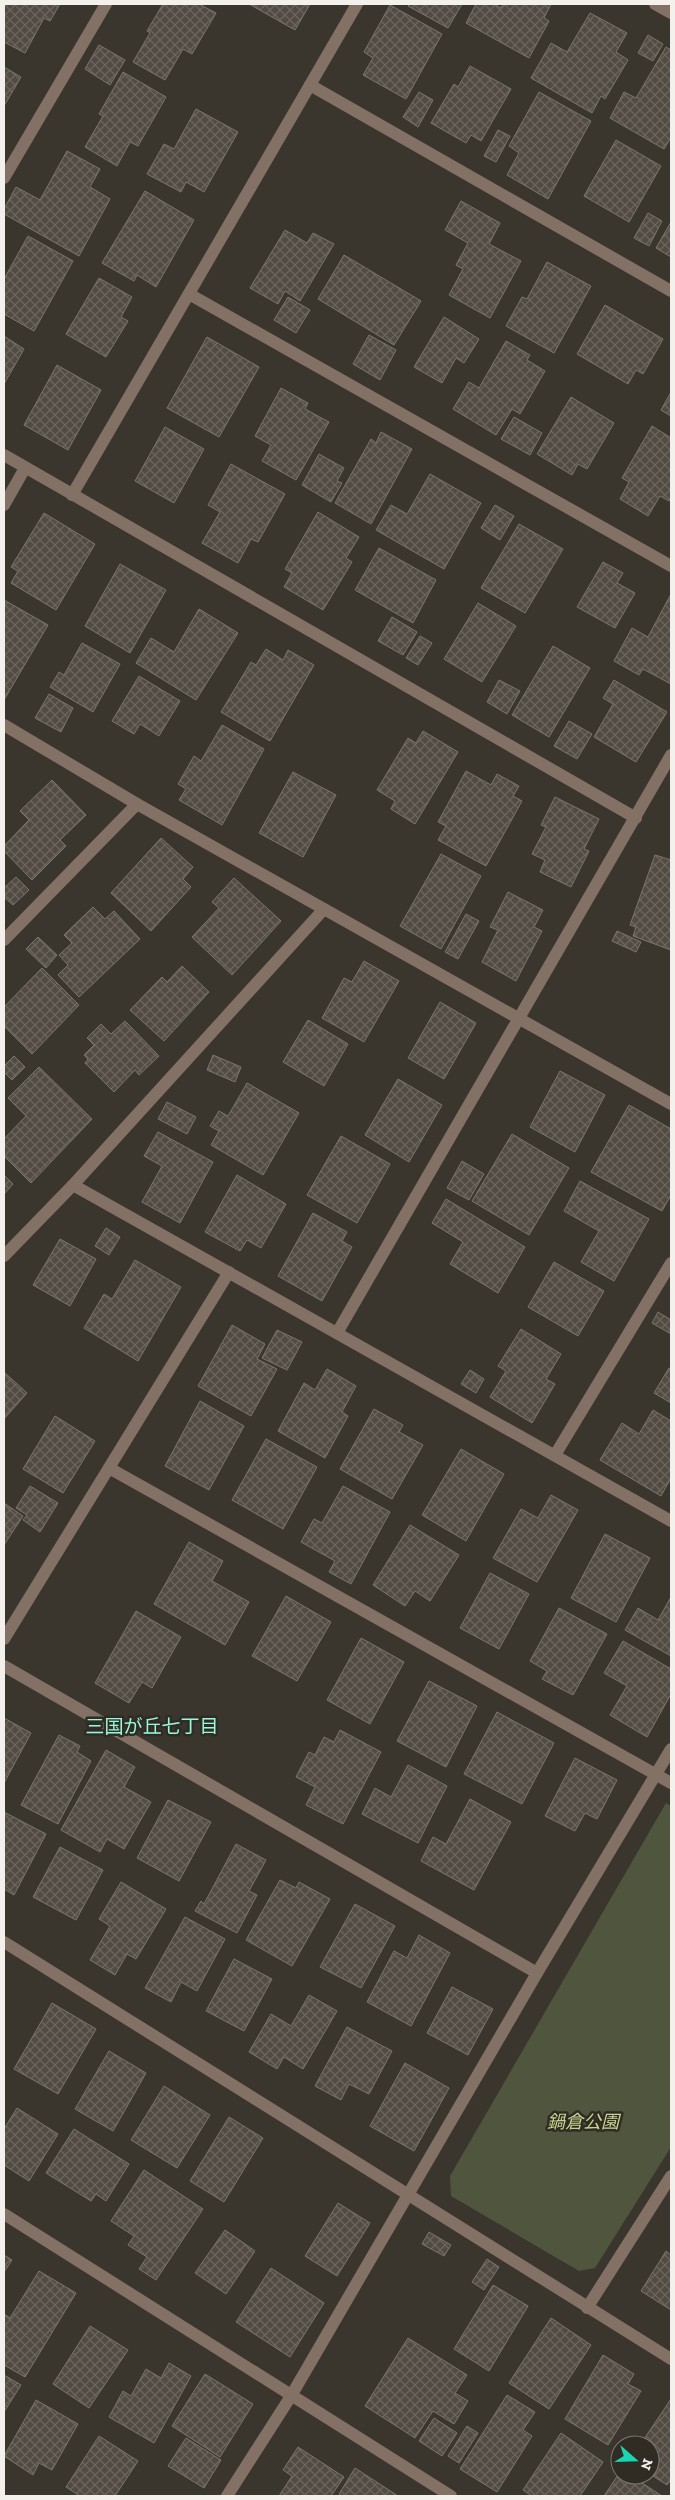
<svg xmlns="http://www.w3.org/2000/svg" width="675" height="2500" font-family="'Zilla Slab','Noto Sans JP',serif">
<defs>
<pattern id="building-cross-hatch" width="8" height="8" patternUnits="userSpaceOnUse" patternTransform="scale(1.25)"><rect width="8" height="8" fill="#514b43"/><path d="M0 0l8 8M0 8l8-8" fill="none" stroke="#6b655e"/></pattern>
</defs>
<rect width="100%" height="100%" fill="#3a352d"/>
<!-- green -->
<path fill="#50563d" d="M666,1803L671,1806V2147L595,2268L579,2271L451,2196L450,2176Z"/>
<!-- building -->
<g fill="url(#building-cross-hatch)" stroke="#7b766d">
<path d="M4,4H60L50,21L44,18L25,53L4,42Z"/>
<path d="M163,4H199L216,13L192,54L183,49L165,80L133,62L150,33L147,31Z"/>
<path d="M249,4H310L295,30Z"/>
<path d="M410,4H462L448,28L408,6Z"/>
<path d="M476,4H494L501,8L503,4H551L544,18L549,21L529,58L466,23Z"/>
<path d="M390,5L442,34L406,99L363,75L373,58L364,52Z"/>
<path d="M590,13L627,33L616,52L628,60L605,99L601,96L592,113L531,78L551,43L567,52Z"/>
<path d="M648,35L663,44L653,61L638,53Z"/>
<path d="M99,45L125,60L110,85L85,69Z"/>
<path d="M666,47L671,50V137L664,149L610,118L624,92L636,98Z"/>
<path d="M470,66L511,89L481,141L471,135L466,143L431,123L454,84L458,87Z"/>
<path d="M4,67L21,77L4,106Z"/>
<path d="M123,72L166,97L138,146L130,142L117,166L85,147L103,116L99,114Z"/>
<path d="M419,92L433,100L418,127L403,117Z"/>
<path d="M539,92L591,121L548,199L507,175L519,153L509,146Z"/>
<path d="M196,109L238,132L204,192L186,182L181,192L147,174L164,144L174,149Z"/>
<path d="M498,130L510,136L496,162L484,156Z"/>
<path d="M616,140L661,166L629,222L584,196Z"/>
<path d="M67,151L100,169L90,187L110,199L79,256L4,214V209L16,187L40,200Z"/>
<path d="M145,191L194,220L156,287L137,275L134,281L102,263Z"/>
<path d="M461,201L500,223L489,244L521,261L490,318L449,295L463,269L456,265L468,243L445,230Z"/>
<path d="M648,213L662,221L649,246L634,238Z"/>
<path d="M671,222V257L656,248Z"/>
<path d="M285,230L307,243L313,233L334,244L300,301L285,291L278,304L250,288Z"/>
<path d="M28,236L73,261L34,331L4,314V279Z"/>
<path d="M344,255L421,301L394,345L318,299Z"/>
<path d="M547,262L591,286L554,353L506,326L522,297L527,299Z"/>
<path d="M99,278L132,297L121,317L128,321L106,357L66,334Z"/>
<path d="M288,297L310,310L296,333L274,320Z"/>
<path d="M605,305L663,339L643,374L636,370L628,384L577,354Z"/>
<path d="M444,317L479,339L464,363L456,358L442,383L414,367Z"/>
<path d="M369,335L396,350L380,380L353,364Z"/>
<path d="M4,336L24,349L4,384Z"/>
<path d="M207,337L259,367L219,437L167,408Z"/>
<path d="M506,341L530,355L527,360L545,371L520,414L512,409L496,435L453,409L469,382L479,388Z"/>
<path d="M57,365L101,390L68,450L24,425Z"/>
<path d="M281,388L308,403L305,409L329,422L296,480L262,461L271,445L255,436Z"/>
<path d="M671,392V416L661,410Z"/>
<path d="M571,397L614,423L587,469L578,464L572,475L537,454Z"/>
<path d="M514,417L542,433L530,455L501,439Z"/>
<path d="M652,426L671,438V497L669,501L660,496L648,516L620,499L629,482L622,478Z"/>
<path d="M165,427L204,449L174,503L135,481Z"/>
<path d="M381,432L412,449L371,524L335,503L371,439L376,443Z"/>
<path d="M319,454L344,468L337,481L342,483L331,502L302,485Z"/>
<path d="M231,464L285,494L258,542L251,539L238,563L202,543L220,512L208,505Z"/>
<path d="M430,474L481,503L444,569L376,530L391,505L407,514Z"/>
<path d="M495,505L514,516L500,540L481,528Z"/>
<path d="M318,512L359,537L346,558L352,562L323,610L284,587L292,573L285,569Z"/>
<path d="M44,513L95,544L56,610L11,583L18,571L11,567Z"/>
<path d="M519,524L563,549L525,613L481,588Z"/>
<path d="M379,548L436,580L413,623L355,590Z"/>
<path d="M603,562L623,573L617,583L635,593L615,628L577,607Z"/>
<path d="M120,564L166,590L130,653L85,626Z"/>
<path d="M671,594V684L643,669L639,675L614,661L632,628L648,637Z"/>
<path d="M4,600L48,625L4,700Z"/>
<path d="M478,603L516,626L482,682L444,659Z"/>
<path d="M199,609L238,633L196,700L136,663L151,638L174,652Z"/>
<path d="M392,617L417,632L403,655L378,641Z"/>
<path d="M420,636L432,643L418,665L406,658Z"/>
<path d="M82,643L120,664L93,712L50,687L59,672L64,675Z"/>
<path d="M553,646L590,668L549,737L512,715Z"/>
<path d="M266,649L283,660L288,650L314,665L270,741L221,712L251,662L256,665Z"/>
<path d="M139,676L180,701L159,736L140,724L134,734L112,721Z"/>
<path d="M499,680L520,691L507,714L487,702Z"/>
<path d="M614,680L667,712L636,762L594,737L613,704L603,698Z"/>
<path d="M49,694L73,708L61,732L35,718Z"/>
<path d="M569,721L592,734L577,759L554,746Z"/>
<path d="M222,725L264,749L222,825L179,800L186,789L178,784L194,756L201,761Z"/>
<path d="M423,731L458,752L415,824L391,809L395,801L377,790L408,738L416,743Z"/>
<path d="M466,771L491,785L497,774L519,786L513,796L522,801L486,866L438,840L446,826L438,822Z"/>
<path d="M293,772L336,795L303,857L259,833Z"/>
<path d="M52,780L86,815L60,840L66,846L32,880L4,851V846L29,820L20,811Z"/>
<path d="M555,797L599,819L584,849L589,851L571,887L540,872L545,860L532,854L546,827L541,825Z"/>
<path d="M161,838L193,867L183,879L191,887L151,931L111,893Z"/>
<path d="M441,854L481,876L441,949L400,926Z"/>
<path d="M655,855L671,860V950L633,936L636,927L630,925Z"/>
<path d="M16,877L29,890L13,905L4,897V888Z"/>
<path d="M234,878L281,921L232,975L192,937L219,908L212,902Z"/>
<path d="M508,892L543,910L534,927L542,931L516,981L482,962L498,930L490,927Z"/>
<path d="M93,907L105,919L114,911L140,939L79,997L58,975L68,965L59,955L72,943L64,935Z"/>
<path d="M466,914L479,921L458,959L445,952Z"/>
<path d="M617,931L641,942L636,952L612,941Z"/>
<path d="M38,937L57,955L46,968L26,949Z"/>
<path d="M364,961L399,981L364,1042L322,1018L344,978L352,982Z"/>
<path d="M182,966L209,992L164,1041L130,1010L162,977L167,982Z"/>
<path d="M42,968L79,1005L32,1054L4,1026V1007Z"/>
<path d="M440,1002L476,1023L444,1079L408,1058Z"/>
<path d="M308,1020L348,1044L324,1086L283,1062Z"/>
<path d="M125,1021L159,1056L139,1075L135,1070L114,1092L85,1063L88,1059L84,1055L94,1045L87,1038L101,1024L111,1034Z"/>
<path d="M213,1055L241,1067L235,1082L207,1070Z"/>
<path d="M14,1056L25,1067L12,1080L4,1072V1066Z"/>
<path d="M39,1067L92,1119L31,1183L4,1156V1139L26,1116L8,1098Z"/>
<path d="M560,1071L605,1095L575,1152L530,1127Z"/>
<path d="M398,1079L442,1105L409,1162L365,1135Z"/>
<path d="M247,1083L299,1113L263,1175L211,1145L219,1131L210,1126L219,1111L228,1116Z"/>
<path d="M167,1102L196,1117L187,1134L158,1119Z"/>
<path d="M629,1105L671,1129V1195L662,1211L591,1172Z"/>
<path d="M158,1132L213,1162L180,1223L142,1202L162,1166L144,1156Z"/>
<path d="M512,1134L569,1168L529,1235L472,1201Z"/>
<path d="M341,1136L390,1164L357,1223L307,1195Z"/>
<path d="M462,1161L484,1174L469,1200L447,1188Z"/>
<path d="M4,1175L13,1184L4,1194Z"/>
<path d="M237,1175L286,1204L261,1248L247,1240L240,1251L205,1232Z"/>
<path d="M580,1181L649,1219L614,1281L581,1262L599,1231L564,1211Z"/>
<path d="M446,1199L525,1247L498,1293L450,1264L463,1242L432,1223Z"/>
<path d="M313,1213L347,1232L342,1241L352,1247L322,1301L278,1276Z"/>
<path d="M106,1228L120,1237L109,1255L95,1246Z"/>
<path d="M60,1239L96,1259L70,1306L33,1285Z"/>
<path d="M135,1260L181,1287L138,1361L84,1328L104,1294L112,1299Z"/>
<path d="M554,1262L604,1291L578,1336L528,1307Z"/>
<path d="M658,1312L671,1320V1334L652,1323Z"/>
<path d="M232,1325L265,1344L257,1359L277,1369L251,1416L198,1386Z"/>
<path d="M521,1329L561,1354L546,1379L555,1384L532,1423L490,1397L506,1371L498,1366Z"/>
<path d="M277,1330L302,1342L287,1370L262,1358Z"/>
<path d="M669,1368L671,1369V1403L654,1393Z"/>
<path d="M327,1369L356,1386L342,1412L348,1416L325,1458L278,1431L304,1383L315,1390Z"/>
<path d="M470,1370L484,1379L476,1393L461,1384Z"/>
<path d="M4,1372L27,1393L4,1419Z"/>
<path d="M200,1401L244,1426L209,1490L165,1466Z"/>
<path d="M374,1409L403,1425L399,1432L423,1445L392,1499L340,1469Z"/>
<path d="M653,1410L671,1421V1478L661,1496L600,1460L622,1423L639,1434Z"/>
<path d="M55,1416L95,1441L63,1493L23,1469Z"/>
<path d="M266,1439L317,1467L283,1529L232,1500Z"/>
<path d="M461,1449L504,1474L466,1541L422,1515Z"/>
<path d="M30,1486L58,1503L40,1532L23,1520L27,1515L16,1508Z"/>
<path d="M343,1486L390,1512L351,1584L329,1572L335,1561L301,1542L314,1519L322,1523Z"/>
<path d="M551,1495L578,1510L537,1582L493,1558L521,1509L538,1518Z"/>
<path d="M4,1503L23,1516L4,1545Z"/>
<path d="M410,1525L459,1555L430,1601L415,1591L405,1606L373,1585Z"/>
<path d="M605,1534L650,1558L616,1622L571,1598Z"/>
<path d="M189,1542L223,1561L212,1581L249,1602L225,1645L154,1604Z"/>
<path d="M490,1573L529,1594L499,1649L460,1628Z"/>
<path d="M286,1596L331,1622L297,1681L252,1656Z"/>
<path d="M671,1597V1656L625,1630L638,1608L658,1620Z"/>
<path d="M559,1608L607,1634L573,1695L542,1679L547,1671L530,1661Z"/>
<path d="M136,1611L181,1637L152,1688L142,1682L129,1703L95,1683Z"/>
<path d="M361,1638L404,1662L370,1724L327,1700Z"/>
<path d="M623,1641L671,1669V1694L647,1737L610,1715L627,1686L604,1673Z"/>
<path d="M429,1681L477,1706L446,1767L397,1741Z"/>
<path d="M497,1712L554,1743L522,1804L464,1774Z"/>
<path d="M4,1718L31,1733L4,1783Z"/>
<path d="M340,1730L381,1752L343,1824L306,1805L315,1787L296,1777L309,1752L315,1755L324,1737L334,1742Z"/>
<path d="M59,1735L80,1746L77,1752L91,1761L58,1824L21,1805Z"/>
<path d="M106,1750L135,1767L124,1787L151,1802L124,1849L107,1839L100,1852L61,1830Z"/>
<path d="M575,1758L617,1780L597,1819L585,1813L575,1831L545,1816Z"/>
<path d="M408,1765L447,1786L418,1843L362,1814L375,1788L391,1797Z"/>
<path d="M470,1799L511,1822L474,1890L421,1861L433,1837L446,1844Z"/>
<path d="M168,1800L211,1822L179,1881L137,1858Z"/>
<path d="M4,1812L46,1834L14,1895L4,1889Z"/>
<path d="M236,1844L266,1860L249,1891L257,1895L237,1933L195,1911L201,1901L204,1904Z"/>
<path d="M60,1847L103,1870L76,1920L33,1897Z"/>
<path d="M280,1880L296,1888L299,1882L330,1899L292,1966L246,1940Z"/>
<path d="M121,1882L166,1909L136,1959L127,1954L115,1975L90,1960L110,1926L99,1919Z"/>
<path d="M355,1904L395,1926L361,1988L320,1967Z"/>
<path d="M185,1917L225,1939L197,1991L181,1982L171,2002L145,1988Z"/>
<path d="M419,1935L450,1953L411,2026L367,2002L394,1951L407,1958Z"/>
<path d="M234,1959L272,1979L244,2031L206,2011Z"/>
<path d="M452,1987L493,2009L468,2055L427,2033Z"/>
<path d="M309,1995L337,2011L303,2069L284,2057L277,2069L249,2052L271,2014L291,2026Z"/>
<path d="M52,2003L96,2029L58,2094L14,2069Z"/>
<path d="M347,2027L392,2051L369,2094L349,2084L341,2100L315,2086Z"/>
<path d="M109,2051L146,2073L113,2131L75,2109Z"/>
<path d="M405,2063L449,2088L414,2151L370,2126Z"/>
<path d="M164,2086L210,2115L177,2168L131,2140Z"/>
<path d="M17,2108L58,2134L29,2181L4,2165V2129Z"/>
<path d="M229,2117L263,2138L224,2202L190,2181Z"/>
<path d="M74,2129L129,2164L106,2201L96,2194L91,2201L46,2173Z"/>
<path d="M144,2170L203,2209L156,2280L139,2269L147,2257L128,2245L134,2236L111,2221Z"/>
<path d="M338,2203L370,2223L337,2276L305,2256Z"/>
<path d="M225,2230L255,2251L226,2294L195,2273Z"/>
<path d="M429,2232L451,2245L444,2256L422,2244Z"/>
<path d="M666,2251L671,2255V2310L641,2291Z"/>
<path d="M4,2255L12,2260L4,2272Z"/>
<path d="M487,2259L499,2267L484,2290L472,2282Z"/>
<path d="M271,2268L324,2303L290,2357L236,2322Z"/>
<path d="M39,2271L76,2293L25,2377L4,2365V2314L10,2318Z"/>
<path d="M493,2285L528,2306L489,2371L454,2349Z"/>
<path d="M551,2318L591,2345L549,2409L509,2383Z"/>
<path d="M90,2326L128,2350L89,2408L53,2384Z"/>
<path d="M408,2338L467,2375L455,2393L468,2401L454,2424L433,2411L415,2438L365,2406Z"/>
<path d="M603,2355L634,2374L628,2384L641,2391L608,2445L565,2419Z"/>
<path d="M169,2363L191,2376L154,2443L109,2417L123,2391L131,2396L146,2369L161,2378Z"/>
<path d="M205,2374L253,2404L220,2457L172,2426Z"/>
<path d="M4,2375L21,2385L4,2412Z"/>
<path d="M507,2395L535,2412L523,2430L532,2436L497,2492L460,2469Z"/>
<path d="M671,2399V2480L667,2485L650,2474V2445H640Z"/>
<path d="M36,2400L78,2424L52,2470L39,2463L33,2475L4,2456Z"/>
<path d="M434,2418L457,2433L442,2456L419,2441Z"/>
<path d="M467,2426L478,2433L459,2463L448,2456Z"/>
<path d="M561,2433L603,2462L580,2496H532L523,2490Z"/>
<path d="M99,2436L138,2461L115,2496H80L66,2487Z"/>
<path d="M186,2438L221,2460L204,2488L168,2466Z"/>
<path d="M298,2447L344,2477L331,2496H279L292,2476L283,2470Z"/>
<path d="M355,2468L398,2496H343L339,2494Z"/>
<path d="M620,2472V2475H630L662,2496H604Z"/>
</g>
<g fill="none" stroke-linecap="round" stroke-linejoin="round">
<!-- minor -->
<g stroke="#837165" stroke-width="12">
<path d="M655,4L671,13"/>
<path d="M310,85L671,291"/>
<path d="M4,178L106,4"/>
<path d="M189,294L671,566"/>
<path d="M4,455L636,818"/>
<path d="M72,495L357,4"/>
<path d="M4,505L25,468"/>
<path d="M4,725L137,804L671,1104"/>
<path d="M4,940L137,804"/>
<path d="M73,1185L671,1521"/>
<path d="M4,1256L73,1185L324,909"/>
<path d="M337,1333L671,755"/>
<path d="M555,1455L671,1263"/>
<path d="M109,1468L671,1783"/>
<path d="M4,1639L229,1272"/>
<path d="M4,1666L537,1973"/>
<path d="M4,1942L671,2359"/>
<path d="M4,2214L451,2496"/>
<path d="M587,2308L671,2176"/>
<path d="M227,2496L291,2396L537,1973L671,1749"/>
</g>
</g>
<g text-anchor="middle" stroke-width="5" stroke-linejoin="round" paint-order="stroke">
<!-- park labels -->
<g font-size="18" font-style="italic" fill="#c6d68f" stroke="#302b23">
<text x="583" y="2128">鍋倉公園</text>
</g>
<!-- neighbourhood labels -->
<g font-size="19" fill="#96f8dd" stroke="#302b23">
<text x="152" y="1733">三国が丘七丁目</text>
</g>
</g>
<!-- border -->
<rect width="675" height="2500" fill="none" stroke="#f4f0eb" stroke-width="10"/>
<!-- north arrow -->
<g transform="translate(635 2460) rotate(110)"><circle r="24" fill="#302b23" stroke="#7e7a73"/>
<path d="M0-4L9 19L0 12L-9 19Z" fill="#1ad5b2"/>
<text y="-8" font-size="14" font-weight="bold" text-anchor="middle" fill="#f4f0eb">N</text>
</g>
</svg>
